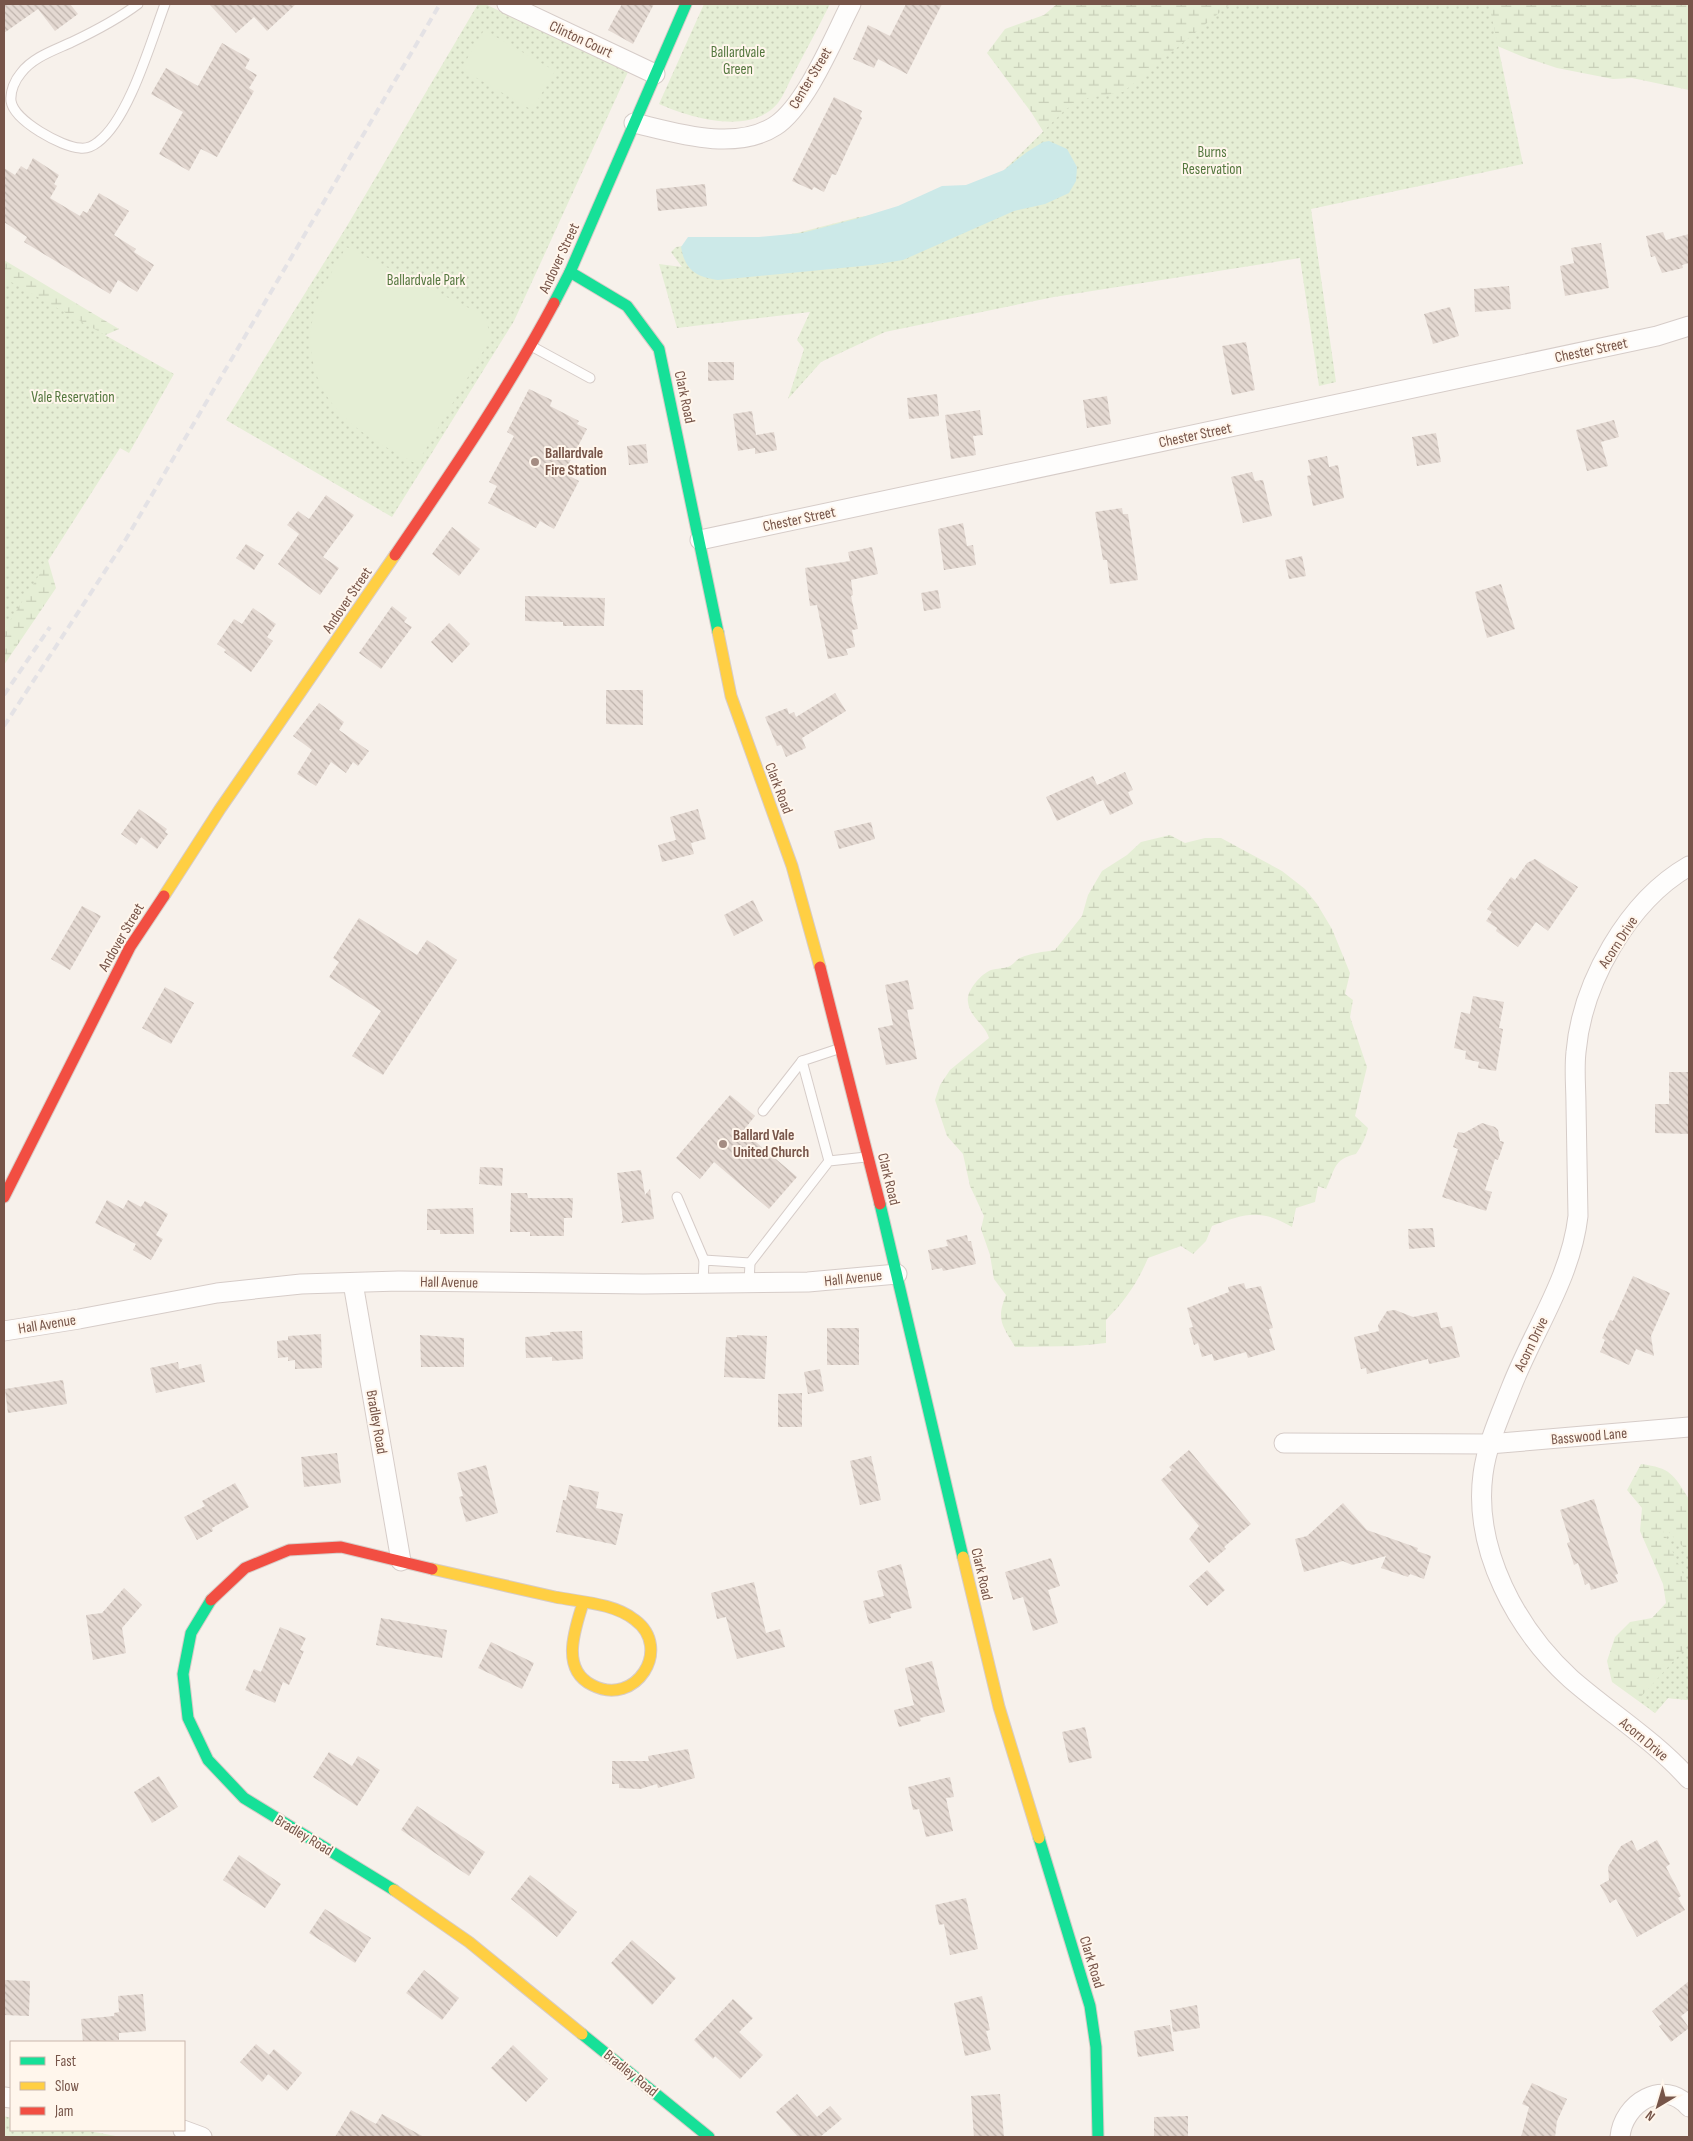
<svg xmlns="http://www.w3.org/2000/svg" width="1693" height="2141" font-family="'Sofia Sans Condensed',sans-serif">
<defs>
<pattern id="wetland-marsh" width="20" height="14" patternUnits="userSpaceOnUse" patternTransform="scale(1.25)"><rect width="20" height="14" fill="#e5eed5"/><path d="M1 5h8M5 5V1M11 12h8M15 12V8" fill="none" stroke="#c8ceb8"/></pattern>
<pattern id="park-dots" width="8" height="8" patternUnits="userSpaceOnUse" patternTransform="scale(1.25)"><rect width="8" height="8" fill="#e5eed5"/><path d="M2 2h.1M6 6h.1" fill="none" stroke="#c8ceb8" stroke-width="1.8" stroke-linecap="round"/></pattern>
<pattern id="building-back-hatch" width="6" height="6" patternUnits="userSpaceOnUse" patternTransform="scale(1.25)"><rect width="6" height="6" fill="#e4d9d2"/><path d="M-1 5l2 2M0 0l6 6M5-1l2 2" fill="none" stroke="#beb3ac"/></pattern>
</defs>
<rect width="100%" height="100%" fill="#f7f1eb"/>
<!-- wetland -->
<g fill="url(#wetland-marsh)">
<path d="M1057,4H1689V90L1632,78L1613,79L1557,68L1521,56L1469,34L1049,141L1031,112L987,53L1005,29L1044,15Z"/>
<path d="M4,260L119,329L44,362L45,550L56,588L4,665Z"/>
<path d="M1170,835L1185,843L1205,838H1221L1282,871L1305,889L1317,904L1332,929L1350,973L1345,994L1353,1000L1350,1017L1367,1067L1355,1116L1368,1128C1365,1139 1362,1145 1356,1154C1333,1159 1335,1170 1326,1189L1318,1186L1315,1202L1296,1208L1292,1227C1260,1208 1244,1214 1212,1226L1206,1241L1193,1254L1181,1246L1148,1258C1138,1282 1125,1301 1106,1320V1343L1076,1346L1015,1347C1002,1325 996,1320 1006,1295L994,1279L990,1255L981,1229L984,1216L970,1186L963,1154L947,1136L935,1100L940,1085L950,1070L989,1038C985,1024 970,1018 968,1002C966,992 979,976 989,971C994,968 1002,969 1008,967C1013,965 1016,960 1020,958C1031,953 1043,952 1055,950L1082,916L1088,895L1102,871L1127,855L1141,842Z"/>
<path d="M1641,1464C1671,1468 1673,1474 1689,1499V1700L1668,1698L1655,1713L1612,1682L1607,1661L1615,1637L1630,1622L1652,1618L1666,1603L1663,1584L1640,1531L1642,1508L1627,1490Z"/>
</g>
<!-- park -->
<g fill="url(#park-dots)">
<path d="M478,4H485L628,72L514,321L392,517L226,420L347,226Z"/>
<path d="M704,4H830C818,28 805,52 793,75C788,84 784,95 778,103C751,136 691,118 659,104Z"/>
<path d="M1230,4H1489L1523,164L1311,209L1336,382L1319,386L1300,258L1054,297L885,332L821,362L788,399L804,349L797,340L810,312L677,328L659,264L682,267L671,252L676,247L708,242H739L797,233L859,217L889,213L997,177L1066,109L1088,98L1123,92Z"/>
<path d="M4,278L174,374L129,453L120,448L4,630Z"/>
<path d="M1659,1522L1689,1553V1587Z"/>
<path d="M1689,1644V1700L1668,1698L1655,1713L1638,1700Z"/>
<path d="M4,2116L11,2118V2130H84L121,2137H4Z"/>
</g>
<!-- garden -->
<g fill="#e5eed5">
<path d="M484,30L555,71L532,110L461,69Z"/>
<path d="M346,247L485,316L491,338L417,464C370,439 322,415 312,357C309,339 311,319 317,301C324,283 337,264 346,247Z"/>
</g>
<!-- water -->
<path fill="#cce9e8" d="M1049,141L1067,149L1077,167L1076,181L1069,193L1045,204L1014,211L903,260L872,265L718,280C696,277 685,270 681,247L688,237H759L802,233L859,218L898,206L942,186L966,185L1004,170L1027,152L1043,142Z"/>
<!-- building -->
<g fill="url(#building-back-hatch)">
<path d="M4,4H70L78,14L55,31L38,9L4,33Z"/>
<path d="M209,4H296L267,31L254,17L236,33Z"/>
<path d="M622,4H654L633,44L608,30Z"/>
<path d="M906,4H942L907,74L878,59L874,68L853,59L868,25L890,36Z"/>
<path d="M222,43L250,59L245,68L257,75L249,88L254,91L217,157L201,149L189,171L159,154L183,112L151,94L166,68L198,86Z"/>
<path d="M834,97L862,111L860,116L862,118L836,175L832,174L824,192L814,187L812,190L792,181Z"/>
<path d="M33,158L59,175L54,184L57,186L50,198L80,216L83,211L87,213L99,193L129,211L114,235L136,249L134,252L154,265L137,292L118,280L110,294L24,242L27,237L4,222V168L15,175L21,166L27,170Z"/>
<path d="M705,184L707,206L658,211L656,189Z"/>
<path d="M1663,232L1666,240L1689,234V263L1682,265L1683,268L1662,273L1655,256L1651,257L1646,236Z"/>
<path d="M1601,243L1609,288L1565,296L1560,266L1574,263L1571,248Z"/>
<path d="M1509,286L1511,309L1475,312L1474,289Z"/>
<path d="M1450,307L1459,336L1433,344L1424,314Z"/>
<path d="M1246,342L1255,390L1232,395L1222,346Z"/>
<path d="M708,362H734V380L708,381Z"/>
<path d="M529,389L552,400L550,406L579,421L577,424L587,429L564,473L579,481L554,529L540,521L536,528L488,503L497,486L489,482L514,436L507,432Z"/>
<path d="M937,394L939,416L909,419L907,398Z"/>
<path d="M1107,396L1111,424L1087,428L1083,400Z"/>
<path d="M980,410L983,435L973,436L976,455L951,459L945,415Z"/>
<path d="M752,411L756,435L774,432L777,450L755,454V448L738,451L733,414Z"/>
<path d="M1614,420L1619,437L1601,442L1608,466L1587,471L1576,430Z"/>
<path d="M1436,433L1441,462L1417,466L1412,437Z"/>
<path d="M646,444L648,463L629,465L627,446Z"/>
<path d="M1327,456L1329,467L1338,465L1344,498L1313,506L1307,476L1311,475L1308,460Z"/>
<path d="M1252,472L1255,481L1263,480L1272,516L1243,523L1231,477Z"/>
<path d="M326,495L354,515L323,557L339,568L320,595L278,564L299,534L287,525L298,511L309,519Z"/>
<path d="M1122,508L1123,514H1128L1138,580L1110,584L1107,560H1103L1095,512Z"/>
<path d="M963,523L967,546L973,545L976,565L944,570L938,529Z"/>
<path d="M452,527L480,549L459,576L432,554Z"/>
<path d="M246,544L264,555L254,570L236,558Z"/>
<path d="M872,547L878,574L851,580L853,595L851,596L858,629L852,630L855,647L846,649L848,655L828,659L817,605L810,606L805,568L850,561L848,552Z"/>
<path d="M1302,556L1306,576L1289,579L1285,560Z"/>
<path d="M1501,584L1515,629L1487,638L1475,592Z"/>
<path d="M938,590L941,608L924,611L921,593Z"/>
<path d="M525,596L605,598L604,626H563V622L525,621Z"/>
<path d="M392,606L407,618L404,622L412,627L381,669L359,653Z"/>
<path d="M253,608L276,624L267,637L273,641L251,672L224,652L226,650L217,644L234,619L242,624Z"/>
<path d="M449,623L470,644L452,663L431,642Z"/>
<path d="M606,690H643V725L606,724Z"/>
<path d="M835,693L846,711L802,738L806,748L786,757L781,745L777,746L765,717L787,708L789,714L794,712L796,717Z"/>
<path d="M319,703L344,722L339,730L369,751L358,766L353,762L346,773L331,762L316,786L297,774L312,750L293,736Z"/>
<path d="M1125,772L1133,790L1128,792L1133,804L1110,815L1103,800L1057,821L1046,797L1093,776L1097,785Z"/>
<path d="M139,809L167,829L165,832L168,834L157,849L141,837L136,845L121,834Z"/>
<path d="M698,809L706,839L691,843L694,854L662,862L658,845L676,840L670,817Z"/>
<path d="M871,822L875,839L839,849L834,831Z"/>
<path d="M1535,859L1578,887L1548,931L1536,922L1518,947L1496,931L1497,928L1486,921L1492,912L1487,909L1511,877L1515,880L1527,863Z"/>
<path d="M753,900L763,921L734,936L724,915Z"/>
<path d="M82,906L101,916L70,970L51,959Z"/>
<path d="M359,918L417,955L427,940L457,960L383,1075L352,1056L381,1011L329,977L339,962L333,958Z"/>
<path d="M908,980L914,1009L907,1010L917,1059L886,1065L878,1028L893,1025L885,985Z"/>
<path d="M165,987L194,1003L171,1044L142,1028Z"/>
<path d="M1473,996L1504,1002L1499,1028L1503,1029L1496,1071L1478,1068L1479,1062L1465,1059L1466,1051L1454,1048L1461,1012L1470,1014Z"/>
<path d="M1669,1072H1689V1134L1655,1133V1104H1669Z"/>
<path d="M730,1095L755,1116L743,1131L797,1177L769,1209L714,1162L700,1179L676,1158Z"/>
<path d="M1482,1123L1495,1127L1498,1130L1500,1141L1504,1142L1498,1160L1495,1159L1485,1190L1492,1192L1486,1211L1442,1197L1458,1149L1453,1147L1458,1132L1464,1133Z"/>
<path d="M480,1167L503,1168L502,1186L479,1184Z"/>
<path d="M641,1170L645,1195L650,1189L654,1219L621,1223L623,1220L617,1173Z"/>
<path d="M511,1193H527L528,1198H573L572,1218H564V1236H530V1232H510Z"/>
<path d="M107,1200L123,1209L128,1200L141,1207L145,1201L168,1214L156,1235L163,1239L151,1260L133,1250L136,1244L95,1223Z"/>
<path d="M473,1208L474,1234H440V1230H427V1209Z"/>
<path d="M1433,1228L1435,1247L1409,1249L1408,1229Z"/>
<path d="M967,1235L968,1241H971L976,1264L943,1271L942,1268L932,1270L928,1250L948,1246L946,1240Z"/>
<path d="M1633,1276L1670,1293L1651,1336L1654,1356L1636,1349L1629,1365L1600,1352L1605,1340L1602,1338L1610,1320L1613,1321Z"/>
<path d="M1244,1283L1246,1289L1261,1286L1273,1328L1269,1329L1275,1350L1248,1358L1246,1352L1214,1361L1212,1354L1202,1357L1198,1343L1194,1345L1189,1328L1193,1327L1187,1308L1229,1292L1228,1287Z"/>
<path d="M1395,1310L1413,1317L1437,1312L1441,1328L1452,1326L1460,1357L1429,1364L1428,1359L1367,1374L1366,1368L1361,1369L1354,1337L1379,1331L1378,1325L1387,1311Z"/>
<rect x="827" y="1328" width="32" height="37"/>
<path d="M582,1331L583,1359L552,1361V1357L526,1358L525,1337L550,1335V1332Z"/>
<path d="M321,1334L322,1368L295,1369V1360L288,1361V1357L278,1358L277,1341L288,1340V1336Z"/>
<path d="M420,1335L464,1338V1367H421Z"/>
<path d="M737,1335L767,1336L765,1379L724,1377L726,1337H737Z"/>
<path d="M178,1362L179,1369L201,1364L205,1382L156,1393L150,1368Z"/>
<path d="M820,1369L824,1391L808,1394L804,1372Z"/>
<path d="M63,1380L67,1404L8,1413L5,1389Z"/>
<path d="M802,1393V1427H778V1394Z"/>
<path d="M1189,1450L1251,1524L1224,1547L1226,1549L1209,1563L1189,1539L1199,1526L1161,1480L1172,1470L1169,1467Z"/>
<path d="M337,1453L341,1483L304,1487L301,1457Z"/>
<path d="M871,1456L881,1500L860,1505L850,1461Z"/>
<path d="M486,1465L498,1513L466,1522L459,1497L463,1496L457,1473Z"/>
<path d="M235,1483L249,1507L212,1528L213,1531L197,1540L184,1517L205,1506L202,1501Z"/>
<path d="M569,1485L599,1492L596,1508L623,1514L616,1545L556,1532L563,1500H566Z"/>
<path d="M1594,1499L1618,1574L1615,1575L1618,1582L1591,1590L1589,1583L1585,1585L1578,1563L1574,1565L1567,1543L1570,1542L1560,1510Z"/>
<path d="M1343,1503L1367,1530L1418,1548L1417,1551L1431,1556L1424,1579L1410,1574L1408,1577L1381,1568L1386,1556L1352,1565L1343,1561L1304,1572L1295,1539L1307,1536Z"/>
<path d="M1051,1558L1060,1586L1048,1590L1058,1623L1033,1631L1023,1597L1013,1600L1005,1572Z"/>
<path d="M901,1564L912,1608L890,1614L891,1618L869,1624L863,1601L884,1596L877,1571Z"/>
<path d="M1207,1570L1225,1590L1207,1606L1189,1586Z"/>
<path d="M754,1582L766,1633L780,1629L785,1647L737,1659L726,1617L717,1619L711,1593Z"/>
<path d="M124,1588L142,1605L122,1628L126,1653L93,1660L86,1615L102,1613Z"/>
<path d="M381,1618L447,1630L442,1658L376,1645Z"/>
<path d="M280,1627L306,1638L300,1650L304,1651L289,1685L283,1682L275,1703L245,1690L254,1669L261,1672Z"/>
<path d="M491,1642L534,1663L522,1689L478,1668Z"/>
<path d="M932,1661L945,1712L920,1718L921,1721L899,1727L894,1710L914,1705L905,1668Z"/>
<path d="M1085,1727L1092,1758L1069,1763L1062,1732Z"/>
<path d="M688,1749L695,1778L658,1788L657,1784L640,1789L619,1788V1784H612V1761H649L648,1756Z"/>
<path d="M329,1752L352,1766L358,1756L380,1770L357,1806L313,1777Z"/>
<path d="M159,1776L178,1807L152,1823L134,1792Z"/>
<path d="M950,1777L954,1797L946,1798L953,1831L926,1837L919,1809L913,1810L908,1787Z"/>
<path d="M417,1806L485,1852L469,1876L401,1830Z"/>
<path d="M1632,1840L1637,1851L1657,1840L1670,1864L1666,1867L1681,1896L1678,1898L1685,1910L1637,1937L1616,1899L1610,1903L1600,1885L1609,1880L1608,1867L1621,1846Z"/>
<path d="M239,1855L281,1884L265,1908L223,1880Z"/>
<path d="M530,1875L577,1912L557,1937L511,1899Z"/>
<path d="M966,1898L978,1949L950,1955L944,1924L939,1925L935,1905Z"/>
<path d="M325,1909L371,1938L355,1963L309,1933Z"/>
<path d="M632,1940L676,1978L652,2005L611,1963Z"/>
<path d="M424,1970L459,1998L442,2020L406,1993Z"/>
<path d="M4,1980L30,1981L29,2016L4,2015Z"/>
<path d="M1689,1981V2010L1681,2016L1689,2028L1671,2042L1659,2026L1662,2024L1652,2011Z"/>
<path d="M143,1994L146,2031L119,2033V2040L83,2042L81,2019L114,2016V2013L119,2012L118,1996Z"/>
<path d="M982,1996L990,2030L986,2031L991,2050L965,2056L954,2003Z"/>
<path d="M733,1999L753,2018L739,2032L763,2055L740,2079L715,2056L713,2059L694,2040Z"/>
<path d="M1197,2005L1200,2028L1173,2032L1170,2010Z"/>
<path d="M1170,2025L1174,2051L1138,2057L1134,2031Z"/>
<path d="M256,2044L269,2055L274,2049L302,2073L287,2091L268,2074L262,2082L240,2062Z"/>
<path d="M513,2045L548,2079L526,2102L491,2068Z"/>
<path d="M1532,2083L1567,2099L1557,2121L1555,2137H1521L1529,2107L1522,2104Z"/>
<path d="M797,2094L817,2117L830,2106L842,2119L820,2137H798L776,2112Z"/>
<path d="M1000,2094L1004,2137H974L971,2096Z"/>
<path d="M351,2110L376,2124L382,2114L424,2137H335Z"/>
<path d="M1188,2116V2137H1154V2117Z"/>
</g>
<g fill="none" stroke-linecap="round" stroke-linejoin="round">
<!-- lane casing -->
<g stroke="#d6ccc8" stroke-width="11">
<g id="lane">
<path d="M138,4C118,19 95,31 72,42C55,50 33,57 21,73C15,80 10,91 11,101C14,121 62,147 80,148C87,149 93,146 98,142C129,119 151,41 165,4"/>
<path d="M533,347L590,378"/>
<path d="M763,1111L802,1061"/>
<path d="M829,1161L802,1061L838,1049"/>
<path d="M677,1197L704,1260"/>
<path d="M749,1283L750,1263L829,1161L866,1157"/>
<path d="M703,1284L704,1260L750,1263"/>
</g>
</g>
<!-- street casing -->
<g stroke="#d6ccc8" stroke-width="21">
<g id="street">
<path d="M507,4L655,74"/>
<path d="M634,123C676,133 735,152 775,126C806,106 834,37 851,4"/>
<path d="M700,540L1657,336L1689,326"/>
<path d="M1689,866C1628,901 1582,983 1576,1052C1574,1070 1576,1088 1576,1106C1577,1142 1577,1179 1578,1216C1571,1278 1533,1331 1511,1388C1500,1416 1487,1444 1483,1474C1473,1550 1517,1630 1571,1679C1610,1713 1654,1740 1689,1779"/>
<path d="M353,1283L401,1561"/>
<path d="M4,1331L79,1319L217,1293L301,1284L399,1281L643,1284L808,1282L897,1274"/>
<path d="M1284,1443L1489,1444L1689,1427"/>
<path d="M4,2097L11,2098"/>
<path d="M183,2130L202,2137"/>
<path d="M1620,2137C1623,2103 1664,2078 1689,2107"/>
</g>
</g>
<!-- fast casing -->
<g stroke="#d7ccc7" stroke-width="13">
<g id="fast">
<path d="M570,272L627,306L659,349L718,632"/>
<path d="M554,303L570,272L686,4"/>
<path d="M880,1204L963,1557"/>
<path d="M211,1600L191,1633L183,1674L188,1718L208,1760L244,1798L394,1890"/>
<path d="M1039,1838L1090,2006L1096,2047L1098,2137"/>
<path d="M582,2034L709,2137"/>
</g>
</g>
<!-- slow casing -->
<g stroke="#d7ccc7" stroke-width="13">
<g id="slow">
<path d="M718,632L731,696L792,866L820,967"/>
<path d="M164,896L220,809L395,555"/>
<path d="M963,1557L999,1707L1039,1838"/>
<path d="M432,1569C473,1578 514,1588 555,1597C580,1602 614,1603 635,1620C673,1648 636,1708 592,1685C560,1669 575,1629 583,1603"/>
<path d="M394,1890L469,1942L582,2034"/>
</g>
</g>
<!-- jam casing -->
<g stroke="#d7ccc7" stroke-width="13">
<g id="jam">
<path d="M395,555C451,473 507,391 554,303"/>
<path d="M820,967L880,1204"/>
<path d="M4,1197L130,947L164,896"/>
<path d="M211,1600L245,1568L289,1550L341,1547L432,1569"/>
</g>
</g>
<!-- lane -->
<use href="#lane" stroke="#fefdfc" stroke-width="9"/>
<!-- street -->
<use href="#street" stroke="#fefdfc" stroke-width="19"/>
<!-- fast -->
<use href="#fast" stroke="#16e098" stroke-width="11"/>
<!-- slow -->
<use href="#slow" stroke="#ffcf43" stroke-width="11"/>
<!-- jam -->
<use href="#jam" stroke="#f24e42" stroke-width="11"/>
<!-- rail -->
<g stroke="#e4e2e5" stroke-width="4" stroke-dasharray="8 5" stroke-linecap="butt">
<path d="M4,695L50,627"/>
<path d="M4,726L126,539L440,4"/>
</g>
</g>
<!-- markers -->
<g fill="#a48c82" stroke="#fff6ec" stroke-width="2">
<circle cx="535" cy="462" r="5"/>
<circle cx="723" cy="1144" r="5"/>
</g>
<g text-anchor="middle" stroke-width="4" stroke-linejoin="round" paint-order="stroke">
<!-- street labels -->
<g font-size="15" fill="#775549" stroke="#fff6ec">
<text transform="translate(581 39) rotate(25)" y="5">Clinton Court</text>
<text transform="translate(810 78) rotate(-59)" y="5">Center Street</text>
<text transform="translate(559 258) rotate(-65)" y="5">Andover Street</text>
<text transform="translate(1591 350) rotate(-12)" y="5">Chester Street</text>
<text transform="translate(685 397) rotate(78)" y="5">Clark Road</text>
<text transform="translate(1195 435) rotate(-12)" y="5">Chester Street</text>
<text transform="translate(799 519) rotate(-12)" y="5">Chester Street</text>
<text transform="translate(347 600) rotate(-56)" y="5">Andover Street</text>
<text transform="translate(779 788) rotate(69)" y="5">Clark Road</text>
<text transform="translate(121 937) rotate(-60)" y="5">Andover Street</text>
<text transform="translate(1618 942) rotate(-57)" y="5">Acorn Drive</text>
<text transform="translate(889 1179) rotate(76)" y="5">Clark Road</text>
<text transform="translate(853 1278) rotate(-6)" y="5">Hall Avenue</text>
<text transform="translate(449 1282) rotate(1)" y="5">Hall Avenue</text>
<text transform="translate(47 1324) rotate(-9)" y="5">Hall Avenue</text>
<text transform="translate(1531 1344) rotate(-64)" y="5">Acorn Drive</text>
<text transform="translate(377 1422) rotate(80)" y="5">Bradley Road</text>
<text transform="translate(1589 1436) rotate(-5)" y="5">Basswood Lane</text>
<text transform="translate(982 1574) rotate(77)" y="5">Clark Road</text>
<text transform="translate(1644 1739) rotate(40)" y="5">Acorn Drive</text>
<text transform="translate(304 1835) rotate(31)" y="5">Bradley Road</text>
<text transform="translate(1092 1962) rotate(73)" y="5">Clark Road</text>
<text transform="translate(631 2073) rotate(39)" y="5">Bradley Road</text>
</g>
<!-- park labels -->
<g font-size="15" fill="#54773e" stroke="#fff6ec">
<text x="738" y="57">Ballardvale<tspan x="738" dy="17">Green</tspan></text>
<text x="1212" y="157">Burns<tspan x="1212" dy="17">Reservation</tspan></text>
<text x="426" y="285">Ballardvale Park</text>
<text x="73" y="402">Vale Reservation</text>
</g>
<!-- poi labels -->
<g font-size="15" font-weight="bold" fill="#775549" stroke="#fff6ec" text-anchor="start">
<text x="545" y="458">Ballardvale<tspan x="545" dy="17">Fire Station</tspan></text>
<text x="733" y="1140">Ballard Vale<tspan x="733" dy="17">United Church</tspan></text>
</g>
</g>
<!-- border -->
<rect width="1693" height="2141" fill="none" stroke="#775549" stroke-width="10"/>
<!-- legend -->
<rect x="10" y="2041" width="175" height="90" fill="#fff6ec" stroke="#c9b6ab"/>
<rect x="20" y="2057" width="25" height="8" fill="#16e098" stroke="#c9b6ab"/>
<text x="55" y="2066" font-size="15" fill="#775549">Fast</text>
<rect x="20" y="2082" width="25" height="8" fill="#ffcf43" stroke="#c9b6ab"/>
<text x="55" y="2091" font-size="15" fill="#775549">Slow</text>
<rect x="20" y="2107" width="25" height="8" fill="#f24e42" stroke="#c9b6ab"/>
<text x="55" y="2116" font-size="15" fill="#775549">Jam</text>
<!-- north arrow -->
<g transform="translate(1658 2106) rotate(218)" stroke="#fff6ec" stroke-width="4" paint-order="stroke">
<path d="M0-4L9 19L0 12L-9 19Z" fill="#775549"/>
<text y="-8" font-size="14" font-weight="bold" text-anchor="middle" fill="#775549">N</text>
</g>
</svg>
